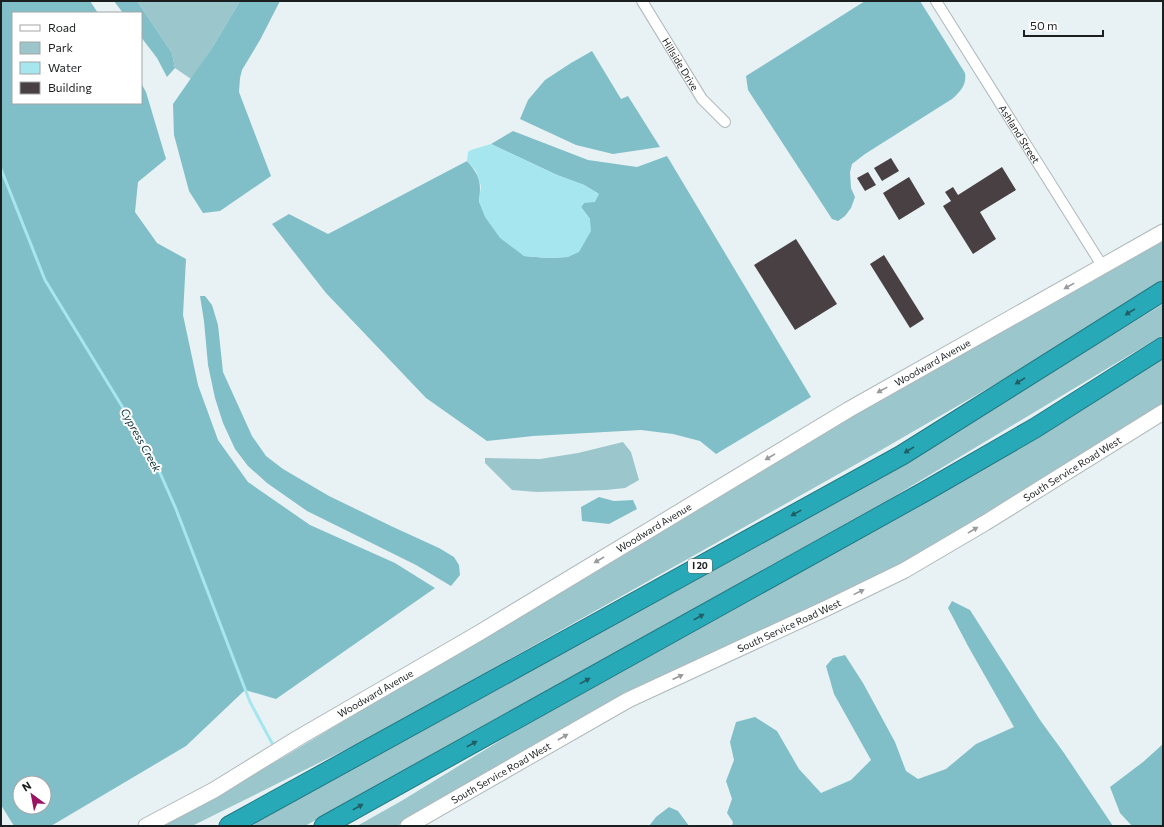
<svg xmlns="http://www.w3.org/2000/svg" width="1164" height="827" font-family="Commissioner,sans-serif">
<rect width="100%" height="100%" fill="#e8f2f4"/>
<!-- green -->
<g fill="#9ac6cc">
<path d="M137,1H240L212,48L191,79L175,68L172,53Z"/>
<path d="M1163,240V283L1004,379L876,453L371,737L192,826H161L282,758L646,539L903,386Z"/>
<path d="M1163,304V335L888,500L305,826H251L876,474L1083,353Z"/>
<path d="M1163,357V406L914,558L613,705L397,826H357L403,800L550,710Z"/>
<path d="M623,442L631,452L639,480L625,488L606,490L537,492L512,490L485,463V458L540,459L578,453Z"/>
</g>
<!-- forest -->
<g fill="#80bfc8" fill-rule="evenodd">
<path d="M1,1H90L98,13H13V103H141V83L146,92L166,159L138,182L135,212L157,243L186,259L183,315L198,385L218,440L248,482L310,525L395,563L435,588L276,699L245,690L186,746L51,826H14L1,805ZM20,783H44V807H20Z"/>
<path d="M114,1H137L172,53L175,68L167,77L157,58L141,37V13H123Z"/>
<path d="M240,1H280L260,40L242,70L240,78L239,92L271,176L220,211L203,213L189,191L174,135L173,104L212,48Z"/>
<path d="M865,1H920L965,73C967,85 960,92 952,99L865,154L852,164L850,172L851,188L855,197L851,208L845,216L838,221L832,219L748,90L746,76Z"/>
<path d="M592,51L621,99L628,96L660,147L613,154L576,145L520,119L528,100L545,80L571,63Z"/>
<path d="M513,131L588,160L637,167L667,156L811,397L716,454L700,441L673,434L641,430L533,436L487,441L426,398L326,293L272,224L289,214L328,234L467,161C481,177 481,182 479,202L524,256L548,258L568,257L590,219L581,207L584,203L599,194L584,185L557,175L491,144Z"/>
<path d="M200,296H205L212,305L218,325L223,372L252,436L266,456L283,469L329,496L391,526L439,548L454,557L459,565L460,575L451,586L416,565L307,511L267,483L248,466L235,449L223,423L215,398L208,365L204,321Z"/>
<path d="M599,497L614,501L633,500L637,509L609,524L582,521L581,507Z"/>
<path d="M952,601L970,610L1040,720L1064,753L1113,826H732L733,822L727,813L732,799L726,781L734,760L730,742L736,722L755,717L777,731L799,769L821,793L851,780L871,760L834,694L826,666L833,658L845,655L863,683L895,742L906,771L918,779L946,769L976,744L1014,727L968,646L948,608Z"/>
<path d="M1163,744V826H1132L1120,813L1110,787L1143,762Z"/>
<path d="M669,807L678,811L689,826H649L656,817Z"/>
</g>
<!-- water -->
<path fill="#a5e6ef" d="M491,144L557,175L584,185L599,194L595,202L584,203L581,207L590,219L591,231L579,252L568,257L548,258L524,256L500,238L485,217L479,202L481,186L476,171L467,161L468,152L471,150Z"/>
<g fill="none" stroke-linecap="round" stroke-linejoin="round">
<!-- stream -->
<path stroke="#a5e6ef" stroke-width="3" d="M1,169L45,280L153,457L176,509L250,702L272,743"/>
</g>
<!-- building -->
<g fill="#484043">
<path d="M891,158L899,171L882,181L874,168Z"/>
<path d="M1002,167L1016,190L980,212L996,239L973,254L943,206L951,201L945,192L953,187L958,195Z"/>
<path d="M868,172L876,185L865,191L857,178Z"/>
<path d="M909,177L925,204L899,220L883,193Z"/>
<path d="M796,239L837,304L795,330L754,265Z"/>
<path d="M884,255L924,319L910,328L870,264Z"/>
</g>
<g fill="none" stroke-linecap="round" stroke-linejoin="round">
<!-- street casing -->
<g stroke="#afb8ba" stroke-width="12">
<g id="street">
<path id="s1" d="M642,1L702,99L725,122"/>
<path id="s2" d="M936,1L1103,267"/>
</g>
</g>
<!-- secondary casing -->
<g stroke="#afb8ba" stroke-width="17">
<g id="secondary">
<path id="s3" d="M146,826L214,790L298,738L479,633L848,410L1163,232"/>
<path id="s4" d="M408,826L628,700L829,607L905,570L985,523L1163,412"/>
</g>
</g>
<!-- highway casing -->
<g stroke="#237983" stroke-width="21">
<g id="highway">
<path d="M229,826L902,455L1163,291"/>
<path d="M324,826L924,492L1035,428L1163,347"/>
</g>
</g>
<!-- street -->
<use href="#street" stroke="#fff" stroke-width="10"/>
<!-- secondary -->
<use href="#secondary" stroke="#fff" stroke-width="15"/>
<!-- highway -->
<use href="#highway" stroke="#27a9b8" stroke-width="19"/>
</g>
<!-- one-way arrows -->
<defs><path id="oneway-solid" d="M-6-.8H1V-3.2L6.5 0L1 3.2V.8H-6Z"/></defs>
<g fill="#999a9b">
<use href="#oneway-solid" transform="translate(1069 286) rotate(151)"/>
<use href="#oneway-solid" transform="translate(882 390) rotate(151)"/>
<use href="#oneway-solid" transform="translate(770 457) rotate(149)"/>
<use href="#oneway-solid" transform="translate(973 530) rotate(-31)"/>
<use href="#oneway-solid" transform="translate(599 560) rotate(149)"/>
<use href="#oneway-solid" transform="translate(859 592) rotate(-26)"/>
<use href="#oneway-solid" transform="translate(678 677) rotate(-25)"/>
<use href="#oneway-solid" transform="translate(563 737) rotate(-30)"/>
</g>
<g fill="#215d64">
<use href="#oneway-solid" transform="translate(1130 312) rotate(148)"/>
<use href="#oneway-solid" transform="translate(1020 381) rotate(148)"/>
<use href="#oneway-solid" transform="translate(909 450) rotate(148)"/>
<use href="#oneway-solid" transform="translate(796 513) rotate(151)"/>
<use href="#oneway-solid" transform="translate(699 617) rotate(-29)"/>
<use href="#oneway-solid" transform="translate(585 681) rotate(-29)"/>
<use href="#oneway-solid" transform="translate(472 744) rotate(-29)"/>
<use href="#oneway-solid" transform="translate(358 807) rotate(-29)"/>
</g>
<g text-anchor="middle" stroke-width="4" stroke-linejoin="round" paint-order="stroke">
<!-- shield labels -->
<rect fill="#fff" stroke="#606263" stroke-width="1" x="688" y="559" width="24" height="14" rx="3"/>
<g font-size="9" font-weight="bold" fill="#1c1f20">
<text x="700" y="569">I 20</text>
</g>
<!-- street labels -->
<g font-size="10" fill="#1c1f20" stroke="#fff">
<text dy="4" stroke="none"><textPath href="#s1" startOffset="74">Hillside Drive</textPath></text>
<text dy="4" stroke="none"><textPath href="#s2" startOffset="157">Ashland Street</textPath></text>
<text dy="4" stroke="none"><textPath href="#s3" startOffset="913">Woodward Avenue</textPath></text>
<text dy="4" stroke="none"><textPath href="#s4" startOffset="755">South Service Road West</textPath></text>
<text dy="4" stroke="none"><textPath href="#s3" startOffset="589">Woodward Avenue</textPath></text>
<text dy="4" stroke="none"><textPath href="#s4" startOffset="431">South Service Road West</textPath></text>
<text dy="4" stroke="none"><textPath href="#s3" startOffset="265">Woodward Avenue</textPath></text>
<text dy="4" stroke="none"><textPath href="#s4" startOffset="107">South Service Road West</textPath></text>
</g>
<!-- water labels -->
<g font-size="11" font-style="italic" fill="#113136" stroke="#fff">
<text transform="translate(141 440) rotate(61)" y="4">Cypress Creek</text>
</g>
</g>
<!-- border -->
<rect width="1164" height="827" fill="none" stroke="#1c1f20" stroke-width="4"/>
<!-- legend -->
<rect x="12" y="12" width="130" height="92" fill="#ffffff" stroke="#a4a5a6"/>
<rect x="20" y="25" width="20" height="6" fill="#ffffff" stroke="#a4a5a6"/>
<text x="48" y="32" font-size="12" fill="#1c1f20">Road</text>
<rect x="20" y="42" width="20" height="12" fill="#9ac6cc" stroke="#a4a5a6"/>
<text x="48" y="52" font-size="12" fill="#1c1f20">Park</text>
<rect x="20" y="62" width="20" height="12" fill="#a5e6ef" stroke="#a4a5a6"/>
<text x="48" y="72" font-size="12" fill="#1c1f20">Water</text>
<rect x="20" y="82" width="20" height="12" fill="#484043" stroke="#a4a5a6"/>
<text x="48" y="92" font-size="12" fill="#1c1f20">Building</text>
<!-- north arrow -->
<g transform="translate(32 795) rotate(328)"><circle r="19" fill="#ffffff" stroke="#a4a5a6"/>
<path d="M0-3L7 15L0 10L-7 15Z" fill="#9c1263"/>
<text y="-6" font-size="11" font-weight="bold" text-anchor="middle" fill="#1c1f20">N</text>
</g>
<!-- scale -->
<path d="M1024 30v6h79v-6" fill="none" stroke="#1c1f20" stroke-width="2"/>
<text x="1030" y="30" font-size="12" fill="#1c1f20" stroke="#ffffff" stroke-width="3" paint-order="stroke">50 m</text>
</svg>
